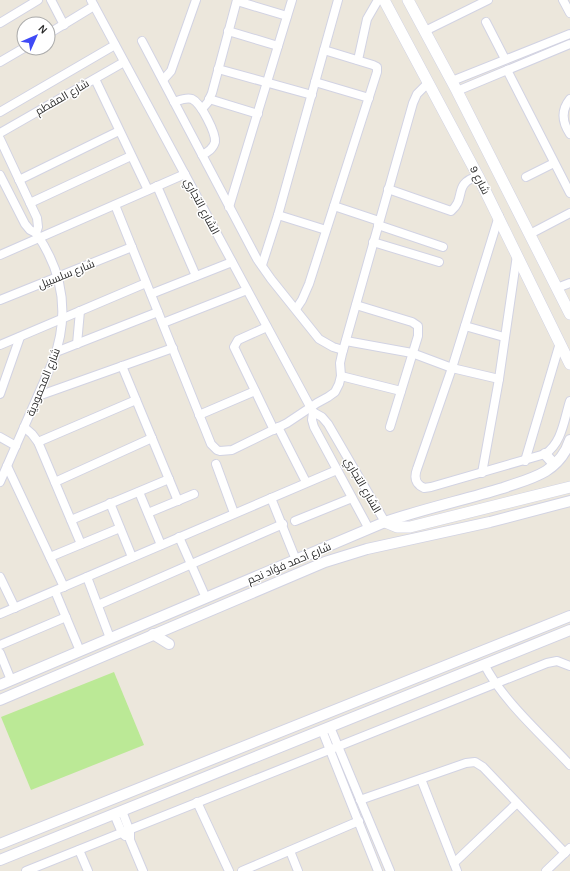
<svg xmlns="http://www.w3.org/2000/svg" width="570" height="871" font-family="Karla,Cairo,sans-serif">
<rect width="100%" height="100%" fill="#ece7dc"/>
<!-- pitch -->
<path fill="#bbe996" d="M114,672L144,745L31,790L1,717Z"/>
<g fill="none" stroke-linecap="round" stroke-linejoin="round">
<!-- minor casing -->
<g stroke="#d2d3e3" stroke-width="10">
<g id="minor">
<path d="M51,0L64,25"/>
<path d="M91,0L313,412L322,417L328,424L385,522"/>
<path d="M563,0L570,13"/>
<path d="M237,1L287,16"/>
<path d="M486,22L505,59"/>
<path d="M0,23L38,0"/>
<path d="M228,31L278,46"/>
<path d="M425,31L488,0"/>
<path d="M48,34L94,6"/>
<path d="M142,41L257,259L271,279L319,339L333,347L343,350"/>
<path d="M358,60L367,19L378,0"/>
<path d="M0,62L24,48"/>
<path d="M218,69L312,95"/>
<path d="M507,70L570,193"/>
<path d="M95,79L148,190"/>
<path d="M163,80L171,71L196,0"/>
<path d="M452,81L570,34"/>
<path d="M315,82L369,98"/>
<path d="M457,91L570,44"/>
<path d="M209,99L258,114"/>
<path d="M570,99C561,110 562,122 570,134"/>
<path d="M174,102C180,100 186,97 192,99C201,103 216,133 215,142C213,149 208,152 202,155"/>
<path d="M202,109L208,102L212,93L237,0"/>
<path d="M0,112L115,45"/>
<path d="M0,133L124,62"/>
<path d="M0,139L37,218L38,227L36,233"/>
<path d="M0,175L25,224L30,230L36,233"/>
<path d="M526,177L554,163"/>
<path d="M19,180L119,131"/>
<path d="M157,186L196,276"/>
<path d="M388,189L451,211C467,198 452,184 478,176"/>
<path d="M30,203L131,156"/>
<path d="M115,205L211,444L217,450L220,451L232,450L287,423L317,403L328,397L335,392L339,384L341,376L340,363L342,354L413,103L417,94L428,83"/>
<path d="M334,206L379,221"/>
<path d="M229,207L292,0"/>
<path d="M278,215L326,230"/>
<path d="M499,216L452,368L417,469C414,477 415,484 424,488L431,487L545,454C562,443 564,420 570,401"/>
<path d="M378,225L443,247"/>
<path d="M530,234L570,213"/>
<path d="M373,242L439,262"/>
<path d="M0,255L185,174"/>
<path d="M262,265L278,215L338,0"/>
<path d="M557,288L570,283"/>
<path d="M151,294L232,262"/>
<path d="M0,300L132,247"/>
<path d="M356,305L412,322L418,326V336L390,427"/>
<path d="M296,309L302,300L309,284L377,72V67L373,65L324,50"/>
<path d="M163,323L247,290"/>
<path d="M465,326L504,337"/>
<path d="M267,327L238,340L234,347L274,430"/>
<path d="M346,341L412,353L452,368L499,379"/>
<path d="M77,344L80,311"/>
<path d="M0,345L146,283"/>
<path d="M56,352L158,312"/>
<path d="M122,366L178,501"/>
<path d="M341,376L401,391"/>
<path d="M0,394L20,337"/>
<path d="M38,396L173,348"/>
<path d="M313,412L312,420L314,427L369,529"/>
<path d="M199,415L255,391"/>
<path d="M24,427L32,434L38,442L81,544"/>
<path d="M278,427L306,482"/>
<path d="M0,437L16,446"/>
<path d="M38,442L136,400"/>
<path d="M525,461L560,343"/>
<path d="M216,464L234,513"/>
<path d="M7,466L64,587"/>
<path d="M482,473L499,379L517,255"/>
<path d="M0,482L53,361C70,315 64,273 36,233"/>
<path d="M55,482L152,438"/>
<path d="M139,492L161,545"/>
<path d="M271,498L296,560"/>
<path d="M110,503L132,557"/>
<path d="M148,513L194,494"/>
<path d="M71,520L169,479"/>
<path d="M295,521L352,498"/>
<path d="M179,537L206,598"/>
<path d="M50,557L120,528"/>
<path d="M0,577L15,608"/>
<path d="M87,577L110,638"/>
<path d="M55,591L80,651"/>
<path d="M98,605L283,524"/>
<path d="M0,614L337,470"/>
<path d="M0,645L66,617"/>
<path d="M0,653L11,680"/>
<path d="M484,664C503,701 541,734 570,765"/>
<path d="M330,727L390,871"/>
<path d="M322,730L378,871"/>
<path d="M421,779L457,871"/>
<path d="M360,800L466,763L475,762L483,767L565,853"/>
<path d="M197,802L229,871"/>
<path d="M122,811L130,832V840L143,871"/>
<path d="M114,814L122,833L125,836"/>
<path d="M79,850L88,871"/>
<path d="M290,851L298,871"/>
<path d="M454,863L517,803"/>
<path d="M26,871L547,663L557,661L570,666"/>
<path d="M242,871L359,821"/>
<path d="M546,871L570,848"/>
</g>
</g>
<!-- tertiary casing -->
<g stroke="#d2d3e3" stroke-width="12">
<g id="tertiary">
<path d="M545,454L554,464"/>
<path d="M153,634L169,644"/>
<path d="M0,685L385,522C423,509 464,500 503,488C517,483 533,479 546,471C557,464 566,453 570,440"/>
<path d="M0,700L325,562L367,549L490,522L570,501"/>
<path d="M0,844L570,616"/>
<path d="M0,860L570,630"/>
</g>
</g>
<!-- secondary casing -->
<g stroke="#d2d3e3" stroke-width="12">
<g id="secondary">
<path d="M384,0L478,176L570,364"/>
<path d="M408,0L457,91L570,314"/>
<path d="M385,522L397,527H410L570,487"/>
</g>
</g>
<!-- minor -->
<use href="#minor" stroke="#fff" stroke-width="8"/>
<!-- tertiary -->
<use href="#tertiary" stroke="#fff" stroke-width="10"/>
<!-- secondary -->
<use href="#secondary" stroke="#fff" stroke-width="11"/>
</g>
<g text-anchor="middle" stroke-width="3" stroke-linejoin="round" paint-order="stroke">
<!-- street labels -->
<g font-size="11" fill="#2a2a2a" stroke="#fff">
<text transform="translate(62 97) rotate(-30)" y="4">شارع المقطم</text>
<text transform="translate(480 180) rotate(63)" y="4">شارع 9</text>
<text transform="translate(202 206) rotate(62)" y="4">الشارع التجاري</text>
<text transform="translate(66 274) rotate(-22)" y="4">شارع سلسبيل</text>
<text transform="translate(43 382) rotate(-68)" y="4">شارع المحمودية</text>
<text transform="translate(363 485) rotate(60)" y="4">الشارع التجاري</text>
<text transform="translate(289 563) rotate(-23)" y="4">شارع أحمد فؤاد نجم</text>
</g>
</g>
<!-- north arrow -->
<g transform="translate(36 36) rotate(45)"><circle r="19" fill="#ffffff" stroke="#aaaaaa"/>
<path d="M0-3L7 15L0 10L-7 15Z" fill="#3f4af6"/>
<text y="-6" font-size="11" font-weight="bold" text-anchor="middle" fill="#2a2a2a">N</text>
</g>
</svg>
